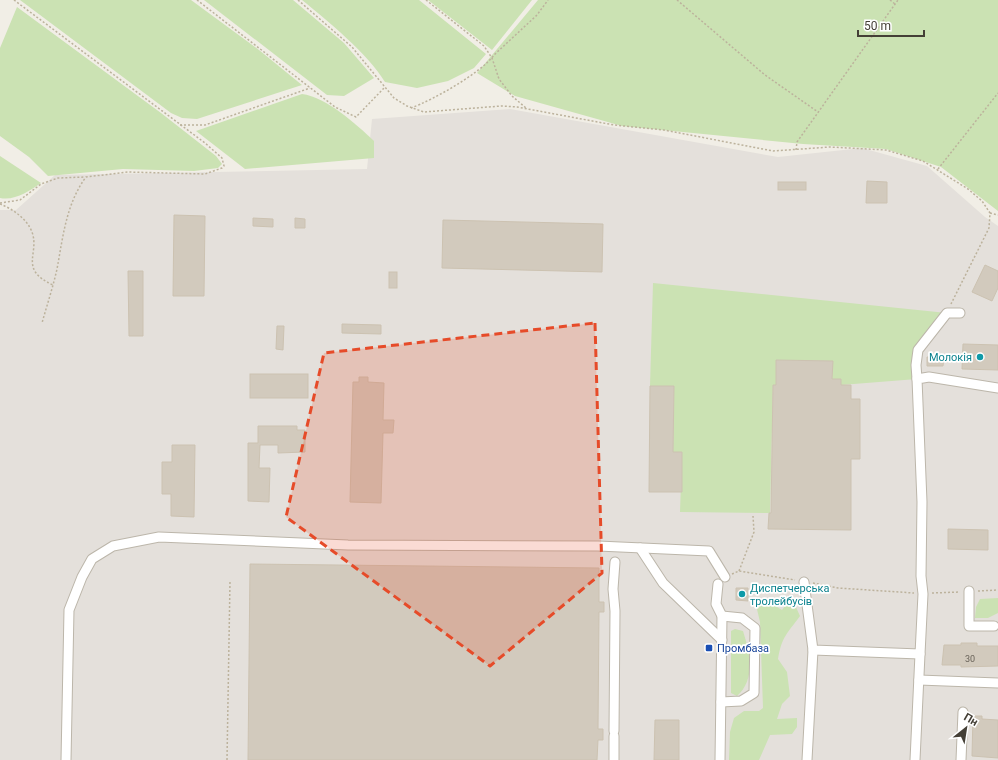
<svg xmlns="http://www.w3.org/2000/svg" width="998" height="760" font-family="Roboto,sans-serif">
<rect width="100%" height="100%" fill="#f1eee6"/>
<!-- industrial -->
<path fill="#e4e0db" d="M510,109L778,157L862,148L927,166L985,217L998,226V760H0V210H16L55,175L367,169L372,119Z"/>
<!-- green -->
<g fill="#cbe2b3">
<path d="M20,0H191L259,50L302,85L197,119L182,118L171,113Z"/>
<path d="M204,0H293L344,43L374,78L344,96L327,95Z"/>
<path d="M302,0H419L486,54L474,68L448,81L417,88L385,82C368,54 328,21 302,0Z"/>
<path d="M428,0H532L492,50Z"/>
<path d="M538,0H998V211L941,167L886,149L803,144L622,126L515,96L477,73Z"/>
<path d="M17,7L161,113L216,156L222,164L218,168L194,171L123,169L48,176L29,157L0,136V48Z"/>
<path d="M302,94C326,97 356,124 374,141V158L245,169L196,131Z"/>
<path d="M0,156L41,183C29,191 15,201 0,198Z"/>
<path d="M653,283L947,313L919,350L917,379L841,385L832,379V361L776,360V385H773L770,513L680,512L682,453L673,452L674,387L650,386Z"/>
<path d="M998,598V613L988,618H975L976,607L980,599Z"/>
<path d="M764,599L782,610L789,601L795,605L800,616C787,634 782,636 778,659L787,672L790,696L782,704L777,719L797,718V727L792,734L770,735L759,760H729L730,732L734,718L744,711H759L763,708L760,622L756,605Z"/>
<path d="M735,629L743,631C750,653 756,679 737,696L731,693V631Z"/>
</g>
<!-- building -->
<g fill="#d2cabd" stroke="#ccc2b1">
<path d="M867,181L887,182V203H866Z"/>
<rect x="778" y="182" width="28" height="8"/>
<path d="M174,215L205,216L204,296H173Z"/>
<path d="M253,218L273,219V227L253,226Z"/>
<path d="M295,218L305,219V228H295Z"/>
<path d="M443,220L603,224L602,272L442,268Z"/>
<path d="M985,265L998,271V288L992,301L972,292Z"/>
<path d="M128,271H143V336H129Z"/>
<rect x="389" y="272" width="8" height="16"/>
<path d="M342,324L381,325V334L342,333Z"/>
<path d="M277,326H284L283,350L276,349Z"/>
<path d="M963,344L998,345V370L962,369Z"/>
<path d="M927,357H944L943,366H927Z"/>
<path d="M776,360L833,361L832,379H841V385H851V399H860V459H851V530L768,529L769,513H771L773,385H776Z"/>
<rect x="250" y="374" width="58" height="24"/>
<path d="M359,377H368V382L384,383L383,420H394L393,433H383L381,503L350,502L353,382H359Z"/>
<path d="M650,386H674L673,452H682V492H649Z"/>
<path d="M258,426H297V430H305V452L278,453V445H260L259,468H270L269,502L248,501V443H258Z"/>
<path d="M172,445H195L194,517L171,516V494H162V462H172Z"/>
<path d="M948,529L988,530V550L948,549Z"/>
<path d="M250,564L599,568V602H604V612H599L598,729H603V740H598L597,760H248Z"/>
<path d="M736,588H748V601L736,600Z"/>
<path d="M961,643H977V646H998V666L961,667V665H942L944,645H961Z"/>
<path d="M973,716H982V719L998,720V758L972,756Z"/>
<path d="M655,720H679V760H654Z"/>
</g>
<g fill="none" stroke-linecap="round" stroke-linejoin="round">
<!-- minor casing -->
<g stroke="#bcb6aa" stroke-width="11">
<g id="minor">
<path d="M917,379L916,365L918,350L947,313H960"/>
<path d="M640,548L663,583L722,640"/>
<path d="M804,582L813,650L920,654L923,594L921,576L922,502L917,379L929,377L998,388"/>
<path d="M718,584L716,604L722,616L720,760"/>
<path d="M969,591V626H994"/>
<path d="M919,680L998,683"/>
<path d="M721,702L741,701L754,693L755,628L742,618L722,616"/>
<path d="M614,731L615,611L613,589L615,562"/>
<path d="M66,760L69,610L82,577L92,559L113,546L159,537L348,545L598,546L709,551L725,577"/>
<path d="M614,760V736"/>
<path d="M807,760L813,650"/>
<path d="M915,760L920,654"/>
<path d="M961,760L963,712"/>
</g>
</g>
<!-- path -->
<g stroke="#bcb29c" stroke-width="1.5" stroke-dasharray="2 2" stroke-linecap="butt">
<path d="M14,0L205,143L222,158L224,166L222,168L205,174L128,172L86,177C66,204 63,237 57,269C53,287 47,305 42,323"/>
<path d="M197,0L335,107L356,117L385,87"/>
<path d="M298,0L352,47L394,98L407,106L424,112L501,106L517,107L614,125L664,130L773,151L830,147L886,150L923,161L968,189L982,201L990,213L989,228L951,304"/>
<path d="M426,0L484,46L492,58L499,79L512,96L526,108"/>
<path d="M677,0L765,75L818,112"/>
<path d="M890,0L895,4"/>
<path d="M411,108C433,100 481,73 494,55L537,15L548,0"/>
<path d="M180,125H205L310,88"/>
<path d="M796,150L797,142L898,0"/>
<path d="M938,169L998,93"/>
<path d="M0,203L20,200L41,184L58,178L85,177"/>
<path d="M0,204C13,209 27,219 32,232C40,254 18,269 53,285"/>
<path d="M990,213L998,215"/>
<path d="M739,571L754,532L753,516"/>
<path d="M732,574L739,571L795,580"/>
<path d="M813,583L838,588L914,593"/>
<path d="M978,591L998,590"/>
<path d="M932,593L960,592"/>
<path d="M227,760L230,581"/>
</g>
<!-- minor -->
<use href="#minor" stroke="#fff" stroke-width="9"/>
</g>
<!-- marked area -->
<path fill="#e64b29" fill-opacity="0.2" stroke="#e64b29" stroke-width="3" stroke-dasharray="8 5" stroke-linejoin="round" d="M595,323L602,573L490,666L286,517L324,353Z"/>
<!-- markers -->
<g fill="#0f9aa8" stroke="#fff" stroke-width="1.5">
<circle cx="980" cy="357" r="4"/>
<circle cx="742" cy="594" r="4"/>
</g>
<rect fill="#1a4fb4" stroke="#fff" stroke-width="1.5" x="705" y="644" width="8" height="8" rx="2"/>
<g text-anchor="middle" stroke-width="3.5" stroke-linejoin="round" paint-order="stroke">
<!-- number labels -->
<g font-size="9" fill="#686258">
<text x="970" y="662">30</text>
</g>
<!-- culture labels -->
<g font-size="11" fill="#0d838f" stroke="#fff" text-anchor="end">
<text x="972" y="361">Молокія</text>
<text x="750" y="592" text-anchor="start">Диспетчерська<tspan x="750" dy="13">тролейбусів</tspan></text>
</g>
<!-- transit labels -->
<g font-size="11" fill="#164399" stroke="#fff" text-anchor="start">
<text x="717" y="652">Промбаза</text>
</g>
</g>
<!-- north arrow -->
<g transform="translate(966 728) rotate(30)" stroke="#ffffff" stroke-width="3" paint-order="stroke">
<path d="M0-3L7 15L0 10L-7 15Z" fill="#443f36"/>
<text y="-6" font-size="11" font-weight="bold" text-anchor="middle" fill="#443f36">Пн</text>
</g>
<!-- scale -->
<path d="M858 30v6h66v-6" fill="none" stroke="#443f36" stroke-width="2"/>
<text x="864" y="30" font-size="12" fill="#443f36" stroke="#ffffff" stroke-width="3" paint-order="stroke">50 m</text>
</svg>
